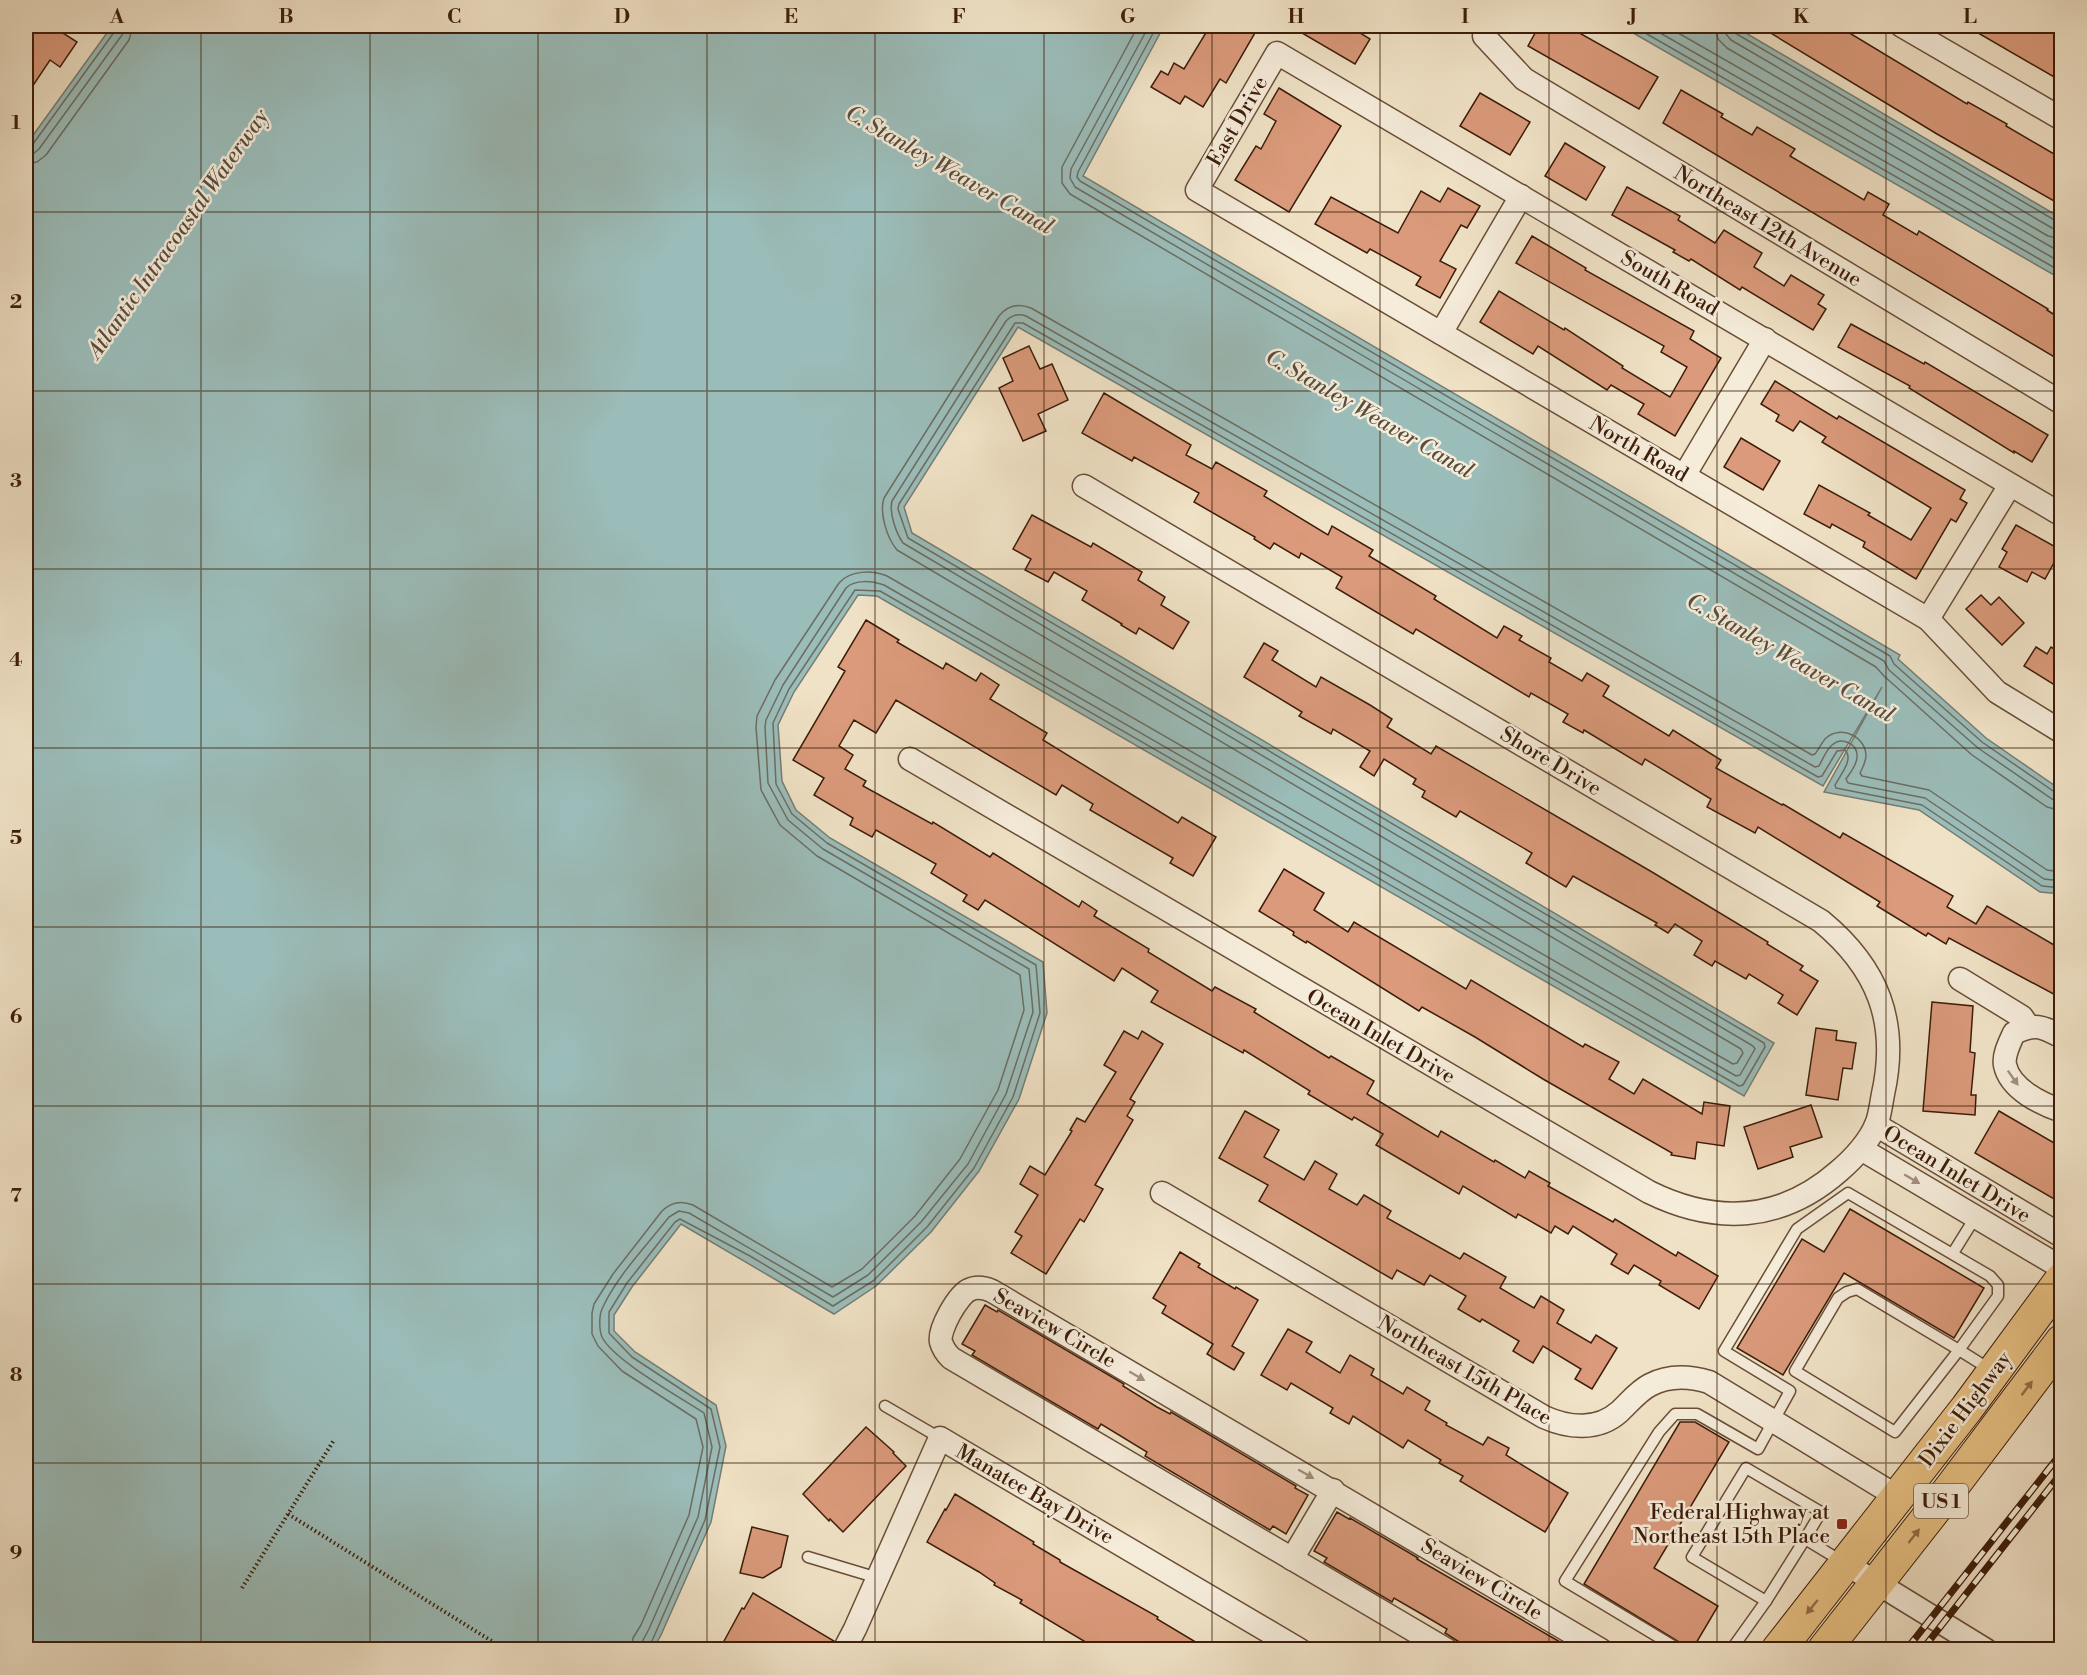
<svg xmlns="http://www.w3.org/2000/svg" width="2087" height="1675" font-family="'Libre Bodoni',serif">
<rect width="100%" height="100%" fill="#f0e2c6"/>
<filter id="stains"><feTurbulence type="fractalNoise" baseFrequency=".00333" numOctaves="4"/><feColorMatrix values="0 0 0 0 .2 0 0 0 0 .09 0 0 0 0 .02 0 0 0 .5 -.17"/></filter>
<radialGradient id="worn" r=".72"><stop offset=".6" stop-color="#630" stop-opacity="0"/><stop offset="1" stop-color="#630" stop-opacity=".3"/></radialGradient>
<!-- water -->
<g fill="#9bbdba" stroke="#757d73" stroke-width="1.5">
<path d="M112,26H1164L1083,176L1900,655L1898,659L1986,738L2061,790V894L2040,892L1919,810L1824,792L1882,687L1823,786L1018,327L904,507L912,533L1774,1043L1744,1096L877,596L858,595L794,692L778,725L782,781L796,810L830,838L1043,962L1047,1013L1019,1099L979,1171L931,1232L876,1286L834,1314L681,1224L632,1287L614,1315V1331L635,1352L716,1405L726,1446L711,1522L661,1635L653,1649H26V145Z"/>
<path d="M1621,26H1734L2061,218V279Z"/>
</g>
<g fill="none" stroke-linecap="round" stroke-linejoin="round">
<!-- shore -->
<g stroke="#6c6d62" stroke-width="1.5">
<path d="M1138,26L1062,167V183L1070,194L1876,667L1884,676L1972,755L2047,807L2062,811"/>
<path d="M1149,26L1071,169L1070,178L1075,187L1884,661L1889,670L1978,748L2052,799L2062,802"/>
<path d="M1157,26L1078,172L1077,177L1080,181L1890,656L1894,664L1982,742L2056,793L2062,794"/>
<path d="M1633,26L2062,272"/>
<path d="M1648,26L2062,263"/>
<path d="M1666,26L2062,253"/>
<path d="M1715,26L1718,39L1727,48L2048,236L2062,239"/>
<path d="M1724,26L1726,34L1731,40L2052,228L2062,230"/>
<path d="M1732,26L1735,33L2056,221L2062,222"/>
<path d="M26,147L33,144L115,31L116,26"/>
<path d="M26,155L33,154L39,149L122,35L124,26"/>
<path d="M26,164L37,162L46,155L129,40L133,26"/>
<path d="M631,1650L633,1638L641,1625L689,1515L703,1447L696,1419L622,1371L598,1346L592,1334V1313L594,1304L613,1274L662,1211C671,1202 681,1200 693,1205L832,1287L862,1269L915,1216L960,1159L998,1090L1024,1010L1020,975L817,856L780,825L761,790L756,727L757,716L775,680L839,583C850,570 872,570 887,576L1733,1064L1737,1063L1743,1053L1741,1049L897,550C887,538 879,513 884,498L999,316C1007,306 1018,303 1031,308L1812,755L1815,754C1819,749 1822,742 1826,738C1841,725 1865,736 1866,755C1866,762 1863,767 1860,773L1862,776L1929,790L2047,870L2062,872"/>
<path d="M640,1650L642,1642L649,1629L698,1517L712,1447L704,1413C680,1397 613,1360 602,1337C599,1330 599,1316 602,1309C616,1277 647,1245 669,1217L679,1211L689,1213L833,1297L868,1275L921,1222L968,1164L1006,1094L1033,1012L1029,969L823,849L788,820L768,783L765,727L766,720L783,685L846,588C855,579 872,581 884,585L1736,1076L1740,1075L1755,1049L1753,1046L903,543C896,533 889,513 892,501L1006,321C1012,315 1018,313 1026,316L1815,767L1819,766C1823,759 1826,750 1832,745C1842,736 1858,744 1857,757C1857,765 1850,773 1846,779L1848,783L1925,798L2044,879L2062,881"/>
<path d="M648,1650L705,1520L720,1447L711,1409L632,1357L609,1333V1312L627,1283L675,1222L680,1219L750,1256L833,1306L873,1281L927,1227L974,1168L1013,1097L1040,1013L1036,965L827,843L792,814L776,784L773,723L789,689L855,590L880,591L1739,1086L1743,1085L1765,1047L1764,1043L908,538L898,509L899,504L1015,323H1023L1818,777L1822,776L1837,751L1845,750C1854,759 1841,774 1835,785L1836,788L1922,805L2042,886L2062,888"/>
</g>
</g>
<!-- building -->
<g fill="#da9a7b" stroke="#3d1d09" stroke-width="1.5">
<path d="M26,26H52L77,42L60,67L50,60L26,96Z"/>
<path d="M1210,26H1259L1226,83L1220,79L1203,107L1185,96L1180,104L1151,87L1161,71L1168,75L1174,63L1184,69Z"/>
<path d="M1290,26H1361L1357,31L1370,39L1355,64Z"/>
<path d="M1539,26H1567L1658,77L1639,109L1528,46Z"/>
<path d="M1759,26H1838L1967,104L1968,102L2007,124L2006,126L2061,158V205L1937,134Z"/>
<path d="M1966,26H2043L2061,37V81Z"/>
<path d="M1279,88L1341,126L1289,212L1235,180L1256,146L1261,149L1276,121L1264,114Z"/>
<path d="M1681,90L1723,114L1721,117L1752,135L1757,127L1795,149L1790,156L1864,200L1868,192L1889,204L1883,215L1917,235L1919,231L2048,309L2047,310L2061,319V361L1663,123Z"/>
<path d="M1480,93L1530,122L1510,155L1460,126Z"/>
<path d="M1565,143L1605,167L1586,200L1545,176Z"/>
<path d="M1627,187L1680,216L1678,220L1715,243L1724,230L1762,253L1754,267L1784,286L1791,275L1824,295L1818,304L1826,309L1813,330L1742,287L1740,290L1691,259L1689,261L1673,252L1675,250L1612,215Z"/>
<path d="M1448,188L1480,206L1467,228L1461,225L1440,261L1456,269L1440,298L1416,285L1421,277L1370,249L1367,253L1315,224L1331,197L1398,233L1421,191L1440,202Z"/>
<path d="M1532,236L1586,268L1585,270L1694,331L1690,339L1721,358L1675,436L1638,414L1644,404L1611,385L1607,390L1538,346L1533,354L1480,322L1499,291L1564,330L1565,328L1623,366L1622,368L1670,397L1687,367L1661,352L1664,346L1516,263Z"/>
<path d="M1851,324L1924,364L1925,362L2048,435L2032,462L2014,451V453L1909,388L1910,386L1838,347Z"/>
<path d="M1029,346L1040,369L1052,364L1068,400L1038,414L1046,431L1023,441L999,388L1013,381L1003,358Z"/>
<path d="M1775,381L1837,419L1839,416L1965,490L1960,499L1967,503L1956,522L1951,519L1916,579L1863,547L1865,542L1832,524L1830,528L1804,514L1819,485L1870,513L1868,515L1911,540L1931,508L1822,442L1826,437L1800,421L1793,431L1776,421L1779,415L1761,404Z"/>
<path d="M1104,393L1191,445L1186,455L1212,469L1216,462L1267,491L1264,496L1328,535L1332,526L1373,550L1369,556L1436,596L1434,599L1497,638L1504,626L1522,636L1519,640L1551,658L1549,662L1582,681L1587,673L1609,686L1603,696L1669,736L1673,730L1721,760L1716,768L1782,805L1783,804L1840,838L1843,833L1953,896L1947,907L1976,924L1987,906L2061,949V998L1949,938L1946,944L1928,933L1926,936L1877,906L1880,902L1758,827L1755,833L1707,807L1711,799L1645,759L1642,765L1584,730L1583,733L1563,722L1568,714L1531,693L1529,697L1416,629L1413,634L1336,588L1342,577L1301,553L1299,558L1274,543L1270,549L1254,539L1255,537L1194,502L1199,493L1134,457L1132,461L1082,433Z"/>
<path d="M1741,438L1780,461L1763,490L1724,467Z"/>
<path d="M1032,515L1091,547L1093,543L1142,572L1138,580L1165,597L1161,605L1189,622L1173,649L1139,628L1136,634L1121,625L1122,624L1082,600L1087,591L1054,572L1048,582L1025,570L1031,559L1013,549Z"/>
<path d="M2016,525L2061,550L2045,579L2032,572L2027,582L1999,567L2007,552L2002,549Z"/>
<path d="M1981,595L1991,605L1999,597L2024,623L2002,645L1966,609Z"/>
<path d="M866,620L899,640L897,642L943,669L946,663L976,681L981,673L999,685L990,699L1047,733L1043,740L1178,823L1182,817L1216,837L1193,876L1170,863L1173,858L1090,810L1093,804L1062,785L1056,795L896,700L876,733L854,720L839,746L853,755L845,769L866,781L863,786L932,824L933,822L990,857L993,853L1079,907L1082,901L1097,911L1094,916L1149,949L1148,952L1212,991L1215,987L1256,1009L1254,1012L1329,1058L1331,1056L1374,1081L1367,1094L1438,1137L1441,1131L1494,1162L1495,1160L1525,1178L1529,1171L1550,1183L1548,1186L1613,1222L1615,1219L1676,1256L1678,1252L1718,1276L1699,1309L1659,1285L1661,1281L1634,1265L1628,1274L1611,1264L1617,1254L1573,1226L1568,1234L1555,1226L1551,1233L1518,1214L1516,1218L1463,1186L1459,1194L1400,1159L1376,1145L1383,1134L1354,1117L1352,1120L1308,1094L1310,1091L1244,1050L1243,1053L1151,1002L1158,991L1122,968L1114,981L985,900L978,910L963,901L967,895L931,873L936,864L876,830L872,837L850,825L853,818L814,795L824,778L793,760L845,671L838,667Z"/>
<path d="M1264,643L1278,651L1272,660L1316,687L1321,677L1370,705L1392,719L1387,727L1431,754L1436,746L1652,872L1768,942L1767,944L1803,966L1800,970L1818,981L1797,1015L1778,1003L1783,995L1749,974L1746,979L1715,961L1712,966L1694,955L1702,941L1675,924L1668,933L1655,925L1657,923L1573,876L1566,887L1526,863L1532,853L1460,811L1456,817L1422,797L1425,791L1413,784L1416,779L1384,759L1374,776L1360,767L1370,751L1333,729L1331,734L1299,716L1302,712L1244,677Z"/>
<path d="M2036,647L2047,654L2051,647L2061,653V689L2024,666Z"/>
<path d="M1284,869L1324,893L1314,910L1348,932L1354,922L1466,989L1471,980L1583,1047L1585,1044L1619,1062L1609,1079L1634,1094L1643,1079L1702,1114L1704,1102L1730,1106L1724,1146L1697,1142L1695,1159L1671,1155L1672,1153L1543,1079L1475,1037L1422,1007L1419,1011L1307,941L1306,943L1293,935L1294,932L1259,911Z"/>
<path d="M1932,1002L1973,1006L1970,1052L1975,1053L1971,1095H1976L1975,1115L1923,1111Z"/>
<path d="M1816,1028L1837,1031L1836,1040L1856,1043L1852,1069L1843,1068L1838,1100L1806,1095Z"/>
<path d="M1124,1031L1138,1039L1142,1031L1163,1044L1130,1099L1135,1102L1127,1116L1133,1120L1095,1185L1103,1189L1084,1222L1080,1219L1046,1274L1011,1253L1022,1236L1015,1232L1038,1195L1020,1184L1030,1166L1045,1175L1072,1131L1070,1130L1077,1118L1085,1122L1116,1072L1104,1065Z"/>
<path d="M1811,1105L1822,1137L1790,1147L1793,1157L1758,1169L1744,1127Z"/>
<path d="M1245,1111L1279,1130L1264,1157L1304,1180L1315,1161L1337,1174L1329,1189L1357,1205L1364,1195L1391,1211L1387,1218L1460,1259L1464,1253L1506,1277L1500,1288L1534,1308L1541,1296L1564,1310L1557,1323L1591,1343L1596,1335L1617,1348L1592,1389L1575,1379L1581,1369L1543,1346L1533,1363L1513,1351L1519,1341L1482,1319L1480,1322L1458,1309L1466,1296L1430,1275L1424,1285L1397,1270L1392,1279L1259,1201L1268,1185L1219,1158Z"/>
<path d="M1999,1111L2061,1147V1203L1975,1153Z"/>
<path d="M1850,1209L1984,1288L1954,1338L1844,1273L1783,1375L1737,1348L1802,1239L1824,1252Z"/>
<path d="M1180,1252L1200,1264L1198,1267L1235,1289L1236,1287L1258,1300L1232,1346L1244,1353L1234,1370L1207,1354L1213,1344L1162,1313L1166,1306L1153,1298Z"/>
<path d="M985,1305L997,1312L998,1310L1124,1384L1123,1386L1157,1407L1170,1414L1171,1412L1296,1486L1295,1488L1308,1495L1286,1534L1273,1526L1270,1530L1145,1456L1147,1452L1101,1424L1098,1429L972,1355L975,1351L962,1344Z"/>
<path d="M1288,1329L1312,1342L1306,1352L1340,1373L1350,1355L1374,1369L1371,1375L1403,1394L1407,1387L1430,1401L1425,1410L1447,1423L1446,1425L1483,1445L1488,1437L1509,1448L1506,1455L1568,1493L1545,1532L1460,1481L1463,1476L1439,1463L1441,1460L1408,1440L1403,1448L1353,1416L1349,1424L1330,1413L1333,1408L1291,1383L1287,1390L1261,1375Z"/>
<path d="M1680,1422H1695L1729,1442L1654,1568L1718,1606L1692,1650L1584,1584Z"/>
<path d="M866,1427L894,1452L893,1453L906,1466L843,1532L830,1519L829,1521L803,1494Z"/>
<path d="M955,1494L1034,1542L1033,1544L1060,1560V1562L1158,1617L1157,1619L1209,1650H1086L1089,1644L1020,1603L1022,1600L994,1585L995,1583L979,1572L927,1542L945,1509L946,1510Z"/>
<path d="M1337,1512L1349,1519L1350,1518L1418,1558L1417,1559L1574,1650H1472L1456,1640L1445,1633L1447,1629L1425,1616L1394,1598L1392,1602L1324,1562L1327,1558L1314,1551Z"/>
<path d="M752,1527L788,1536L781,1567L763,1578L740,1573Z"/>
<path d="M753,1593L834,1641L831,1650H734L723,1643L742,1608L744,1609Z"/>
</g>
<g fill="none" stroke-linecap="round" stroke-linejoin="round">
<!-- service casing -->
<g stroke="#6a4e38" stroke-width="13">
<g id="service">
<path d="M1953,1253L1976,1216"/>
<path d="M885,1406L940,1438"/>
<path d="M808,1557L878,1578"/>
<path d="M1766,1601L1805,1539"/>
<path d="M1680,1650L1565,1581L1659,1432L1675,1414H1697L1758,1449L1790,1391L1724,1351L1797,1229L1848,1193L1990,1276L1998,1285V1296L1959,1350L1857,1289L1847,1292L1838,1298L1795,1371L1895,1432L1959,1350L1991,1370"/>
<path d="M1731,1650L1766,1601L1692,1557L1746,1468L1821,1512L1805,1539L1843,1562"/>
</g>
</g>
<!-- minor casing -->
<g stroke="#6a4e38" stroke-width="25">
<g id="minor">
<path d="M1902,26L2062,119"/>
<path d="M1484,36L1524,79L2062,403"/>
<path d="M1441,333L1521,196"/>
<path d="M1684,476L1765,339"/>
<path d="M2062,515L1277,53L1197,190L1928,619L1997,692L2062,732"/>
<path d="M1928,619L2010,485"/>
<path d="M910,759L1649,1192C1716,1225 1781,1222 1839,1171C1853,1159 1868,1143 1876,1125C1880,1116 1881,1104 1883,1094C1899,1022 1878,968 1821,921L1084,486"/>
<path d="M1960,979L2022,1017L2028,1026"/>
<path d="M2062,1037C2041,1026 2036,1023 2014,1033C2010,1042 2003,1055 2005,1065C2010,1089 2041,1104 2062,1111"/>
<path d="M1876,1125L2062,1236"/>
<path d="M1861,1149L2062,1268"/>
<path d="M1162,1193L1544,1417C1568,1428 1598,1431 1619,1412C1629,1403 1638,1391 1650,1385C1669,1375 1689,1376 1709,1382L1898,1497"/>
<path d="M1292,1559L1333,1490"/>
<path d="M1846,1564L1986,1650"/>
<path d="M844,1650L855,1629L940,1438L1300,1650"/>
<path d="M1447,1650L951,1358C947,1354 943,1349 941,1342C938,1330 958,1295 969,1290C977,1286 985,1288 992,1291L1601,1650"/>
</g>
</g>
<!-- primary casing -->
<g stroke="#3d1d09" stroke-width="35">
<g id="primary">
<path d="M1778,1650L1967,1408L2062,1279"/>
<path d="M1824,1650L1948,1492L2062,1341"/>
</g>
</g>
<!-- path -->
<g stroke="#3d1d09" stroke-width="4" stroke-dasharray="1.5 3" stroke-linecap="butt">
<path d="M288,1514L506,1650"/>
<path d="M242,1588L334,1440"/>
</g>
<!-- service -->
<use href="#service" stroke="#f5ecda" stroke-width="10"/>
<!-- minor -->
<use href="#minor" stroke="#f5ecda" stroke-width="22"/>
<!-- primary -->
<use href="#primary" stroke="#e8c183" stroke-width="33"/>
<!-- rail casing -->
<g stroke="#3d1d09" stroke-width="7">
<g id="rail">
<path d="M1906,1650L2062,1452"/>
<path d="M1922,1650L2062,1472"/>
</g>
</g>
<!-- rail -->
<use href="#rail" stroke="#f5ecda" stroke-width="4.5" stroke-dasharray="14" stroke-linecap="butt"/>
</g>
<!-- one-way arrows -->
<defs><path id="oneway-solid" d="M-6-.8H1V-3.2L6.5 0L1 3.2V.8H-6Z" transform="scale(1.5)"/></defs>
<g fill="#a28f7c">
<use href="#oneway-solid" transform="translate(2013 1078) rotate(55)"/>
<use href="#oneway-solid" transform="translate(1912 1179) rotate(30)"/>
<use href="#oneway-solid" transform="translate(1137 1376) rotate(30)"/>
<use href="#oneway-solid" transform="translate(1306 1474) rotate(30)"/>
</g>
<g fill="#926f46">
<use href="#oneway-solid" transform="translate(2027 1388) rotate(-53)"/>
<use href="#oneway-solid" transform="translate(1914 1536) rotate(-52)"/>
<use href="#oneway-solid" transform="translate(1812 1607) rotate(129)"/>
</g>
<!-- grid -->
<path fill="none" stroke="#3d1d09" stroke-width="1.5" stroke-opacity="0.55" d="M201,26V1650M370,26V1650M538,26V1650M707,26V1650M875,26V1650M1044,26V1650M1212,26V1650M1380,26V1650M1549,26V1650M1717,26V1650M1886,26V1650M26,212H2062M26,391H2062M26,569H2062M26,748H2062M26,927H2062M26,1106H2062M26,1284H2062M26,1463H2062"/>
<!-- markers -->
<rect fill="#8f2418" stroke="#f5ecda" stroke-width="2" x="1836" y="1518" width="12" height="12" rx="3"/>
<g text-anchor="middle" stroke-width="5" stroke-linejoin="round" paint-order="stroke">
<!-- shield labels -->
<rect fill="#f5ecda" stroke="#745b48" stroke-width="1.5" x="1914" y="1484" width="54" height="34" rx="4.5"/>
<g font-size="20" font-weight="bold" fill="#3d1d09">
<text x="1941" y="1508">US 1</text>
</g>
<!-- street labels -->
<g font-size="21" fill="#3d1d09" stroke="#f5ecda">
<text transform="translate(1237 121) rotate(-60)" y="7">East Drive</text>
<text transform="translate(1768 226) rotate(31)" y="7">Northeast 12th Avenue</text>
<text transform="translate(1670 283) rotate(30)" y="7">South Road</text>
<text transform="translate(1639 449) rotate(30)" y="7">North Road</text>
<text transform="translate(1551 761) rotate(31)" y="7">Shore Drive</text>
<text transform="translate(1381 1036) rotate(30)" y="7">Ocean Inlet Drive</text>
<text transform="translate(1957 1174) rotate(31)" y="7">Ocean Inlet Drive</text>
<text transform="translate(1055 1328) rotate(30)" y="7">Seaview Circle</text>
<text transform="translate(1465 1370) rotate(30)" y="7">Northeast 15th Place</text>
<text transform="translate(1965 1409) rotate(-53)" y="7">Dixie Highway</text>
<text transform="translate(1035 1494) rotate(30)" y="7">Manatee Bay Drive</text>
<text transform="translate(1482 1579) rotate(31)" y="7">Seaview Circle</text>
</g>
<!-- poi labels -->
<g font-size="21" fill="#3d1d09" stroke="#f5ecda" text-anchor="end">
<text x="1830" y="1519">Federal Highway at<tspan x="1830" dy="24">Northeast 15th Place</tspan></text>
</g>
<!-- water labels -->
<g font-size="22" font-style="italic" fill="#594d3e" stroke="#f5ecda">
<text transform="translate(950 169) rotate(30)" y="8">C. Stanley Weaver Canal</text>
<text transform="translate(177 233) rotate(-55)" y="8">Atlantic Intracoastal Waterway</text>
<text transform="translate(1370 413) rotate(30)" y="8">C. Stanley Weaver Canal</text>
<text transform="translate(1791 657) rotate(30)" y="8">C. Stanley Weaver Canal</text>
</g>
</g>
<!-- margin -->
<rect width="2087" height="1675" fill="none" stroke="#f0e2c6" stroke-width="66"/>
<rect x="33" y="33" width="2021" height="1609" fill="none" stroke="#3d1d09" stroke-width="2"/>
<g font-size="20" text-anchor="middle" font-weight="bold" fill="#3d1d09">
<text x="117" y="23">A</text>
<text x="286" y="23">B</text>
<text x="454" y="23">C</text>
<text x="622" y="23">D</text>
<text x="791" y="23">E</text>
<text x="959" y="23">F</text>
<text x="1128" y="23">G</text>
<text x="1296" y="23">H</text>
<text x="1465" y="23">I</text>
<text x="1633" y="23">J</text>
<text x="1801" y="23">K</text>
<text x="1970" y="23">L</text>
<text x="16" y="129">1</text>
<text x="16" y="308">2</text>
<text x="16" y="487">3</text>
<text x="16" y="666">4</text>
<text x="16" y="844">5</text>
<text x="16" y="1023">6</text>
<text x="16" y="1202">7</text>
<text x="16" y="1381">8</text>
<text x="16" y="1559">9</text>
</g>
<rect width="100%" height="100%" filter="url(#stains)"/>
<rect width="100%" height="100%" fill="url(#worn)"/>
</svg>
